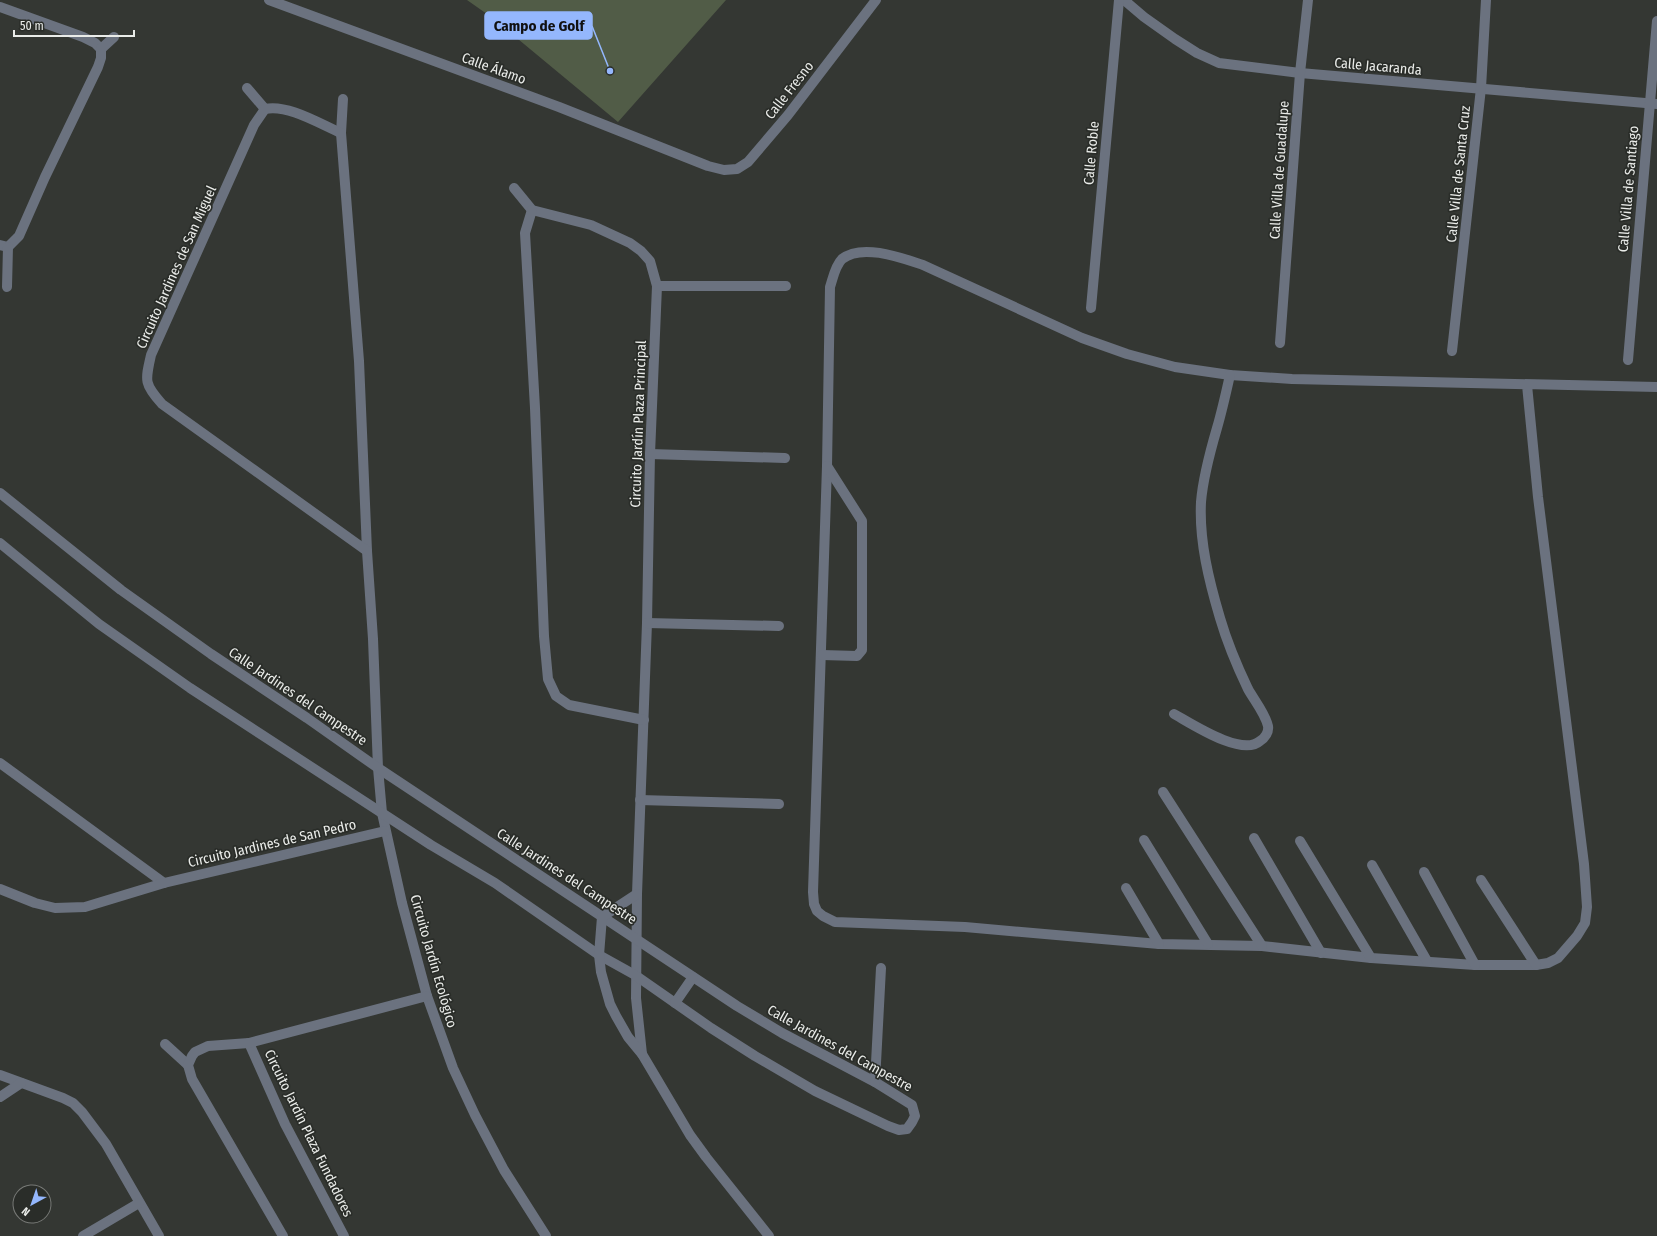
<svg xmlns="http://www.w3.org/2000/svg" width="1657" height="1236" font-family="'Fira Sans Condensed',sans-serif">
<rect width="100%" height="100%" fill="#343733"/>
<!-- green -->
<path fill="#515c47" d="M467,0H726L618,122L494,19Z"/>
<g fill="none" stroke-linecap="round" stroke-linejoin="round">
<!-- minor -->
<g stroke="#6b727f" stroke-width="10">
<path d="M269,0L559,107L708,166L724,170L737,169L748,162L788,115L876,0"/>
<path d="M1124,0L1144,17L1175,39L1197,53L1219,63L1300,73L1657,104"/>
<path d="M0,7L83,37L95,43L101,49"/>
<path d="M247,88L265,109"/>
<path d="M343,99L341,133L359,361L367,551L373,639L378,768L382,813L402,903L427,996L453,1068L475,1115L504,1170L546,1236"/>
<path d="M341,133C320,124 288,104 265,109L254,125L151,355C145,381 144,384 162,404L367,551"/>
<path d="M514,188L532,210L591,225L630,243L641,251L650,261L657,286L650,454L647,623L637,894L636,998L642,1054"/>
<path d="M532,210L525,233L535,408L544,636L548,679L556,696L569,705L644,720"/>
<path d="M0,245L8,247L19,236L45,177L98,67L101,58V49L114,37"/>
<path d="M657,286H786"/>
<path d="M7,287L8,247"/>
<path d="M1091,308L1119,0"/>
<path d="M1280,343L1300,73L1308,0"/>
<path d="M1452,351L1481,88L1486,0"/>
<path d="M1628,360L1657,21"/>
<path d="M1527,385L1538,497L1584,864L1587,907L1585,923L1577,936L1558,958L1548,963L1536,965H1475L1371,958L1262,946L1159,944L965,927L835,922L823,916L817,911L814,904L813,892L827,466L830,287C833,278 835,266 842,259C862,243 902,258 923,265L1082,338L1127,354L1175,367L1230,375L1292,379L1657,387"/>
<path d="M650,454L785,458"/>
<path d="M0,493L121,590L211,654L307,718L378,768L737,1006L782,1033L875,1082L912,1105L915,1116L912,1122L907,1129L899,1130L888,1126L815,1091L755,1056L711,1028L635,975L599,955L495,883L431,845L190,688L99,624L0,543"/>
<path d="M647,623L779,626"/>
<path d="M822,655L857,656L862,650V521L827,466"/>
<path d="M1174,714C1192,724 1242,757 1260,741C1265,738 1269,732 1268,726C1265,713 1254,700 1248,689C1237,666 1227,642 1220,618C1209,581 1199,541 1201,502C1203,477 1210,452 1217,428C1222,411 1226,393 1230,375"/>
<path d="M0,763L164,883"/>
<path d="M1163,792L1262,946"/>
<path d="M640,800L779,804"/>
<path d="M1254,838L1321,953"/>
<path d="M1144,840L1208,944"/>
<path d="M1300,841L1371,958"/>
<path d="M1372,865L1427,961"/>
<path d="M1424,872L1475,965"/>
<path d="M1481,880L1536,965"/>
<path d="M1126,888L1159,944"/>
<path d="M0,889L35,903L55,908L85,907L164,883L385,831"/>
<path d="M637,894L602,917L599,955L601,972L610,1004L616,1016L628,1037L642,1054L690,1135L706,1157L769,1236"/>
<path d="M675,1003L693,977"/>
<path d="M249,1043L285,1124L344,1236"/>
<path d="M165,1044L188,1065"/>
<path d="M0,1075L63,1098L73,1103L82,1112L106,1144L159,1236"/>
<path d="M875,1082L881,968"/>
<path d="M0,1097L21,1083"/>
<path d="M83,1236L139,1203"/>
<path d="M283,1236L192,1079L188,1065L192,1056L195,1052L208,1046L249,1043L427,996"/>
</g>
</g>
<g text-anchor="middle" stroke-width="3.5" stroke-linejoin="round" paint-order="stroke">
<!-- street labels -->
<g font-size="14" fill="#eaece9" stroke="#2a2d29">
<text transform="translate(1378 66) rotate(5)" y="5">Calle Jacaranda</text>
<text transform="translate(494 68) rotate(20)" y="5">Calle Álamo</text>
<text transform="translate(789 90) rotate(-52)" y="5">Calle Fresno</text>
<text transform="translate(1091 153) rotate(-85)" y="5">Calle Roble</text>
<text transform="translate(1279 170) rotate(-86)" y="5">Calle Villa de Guadalupe</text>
<text transform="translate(1458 174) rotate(-84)" y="5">Calle Villa de Santa Cruz</text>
<text transform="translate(1628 189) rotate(-85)" y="5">Calle Villa de Santiago</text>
<text transform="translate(176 267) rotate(-66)" y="5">Circuito Jardines de San Miguel</text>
<text transform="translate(638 424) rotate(-88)" y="5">Circuito Jardín Plaza Principal</text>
<text transform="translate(298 696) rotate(34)" y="5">Calle Jardines del Campestre</text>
<text transform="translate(272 843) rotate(-13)" y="5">Circuito Jardines de San Pedro</text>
<text transform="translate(567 876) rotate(33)" y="5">Calle Jardines del Campestre</text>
<text transform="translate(434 961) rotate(74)" y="5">Circuito Jardín Ecológico</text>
<text transform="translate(840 1048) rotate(29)" y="5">Calle Jardines del Campestre</text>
<text transform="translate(309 1133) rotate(64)" y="5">Circuito Jardín Plaza Fundadores</text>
</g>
</g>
<!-- callouts -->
<path fill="none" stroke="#94b7fd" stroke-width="1.5" d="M610 71L592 26"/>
<circle fill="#94b7fd" stroke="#2a2d29" stroke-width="1.5" cx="610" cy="71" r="4"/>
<rect fill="#94b7fd" stroke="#94b7fd" stroke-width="1.5" x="485" y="12" width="107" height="27" rx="4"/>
<g font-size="15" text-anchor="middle" font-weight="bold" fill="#111">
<text x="539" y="31">Campo de Golf</text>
</g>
<!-- north arrow -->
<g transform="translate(32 1204) rotate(220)"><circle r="19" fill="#2a2d29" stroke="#777976"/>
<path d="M0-3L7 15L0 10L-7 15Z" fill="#94b7fd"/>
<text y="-6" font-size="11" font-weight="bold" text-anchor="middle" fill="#eaece9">N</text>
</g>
<!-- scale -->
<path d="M14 30v6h120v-6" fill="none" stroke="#eaece9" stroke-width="2"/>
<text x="20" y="30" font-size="12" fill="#eaece9" stroke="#2a2d29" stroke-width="3" paint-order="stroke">50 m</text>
</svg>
